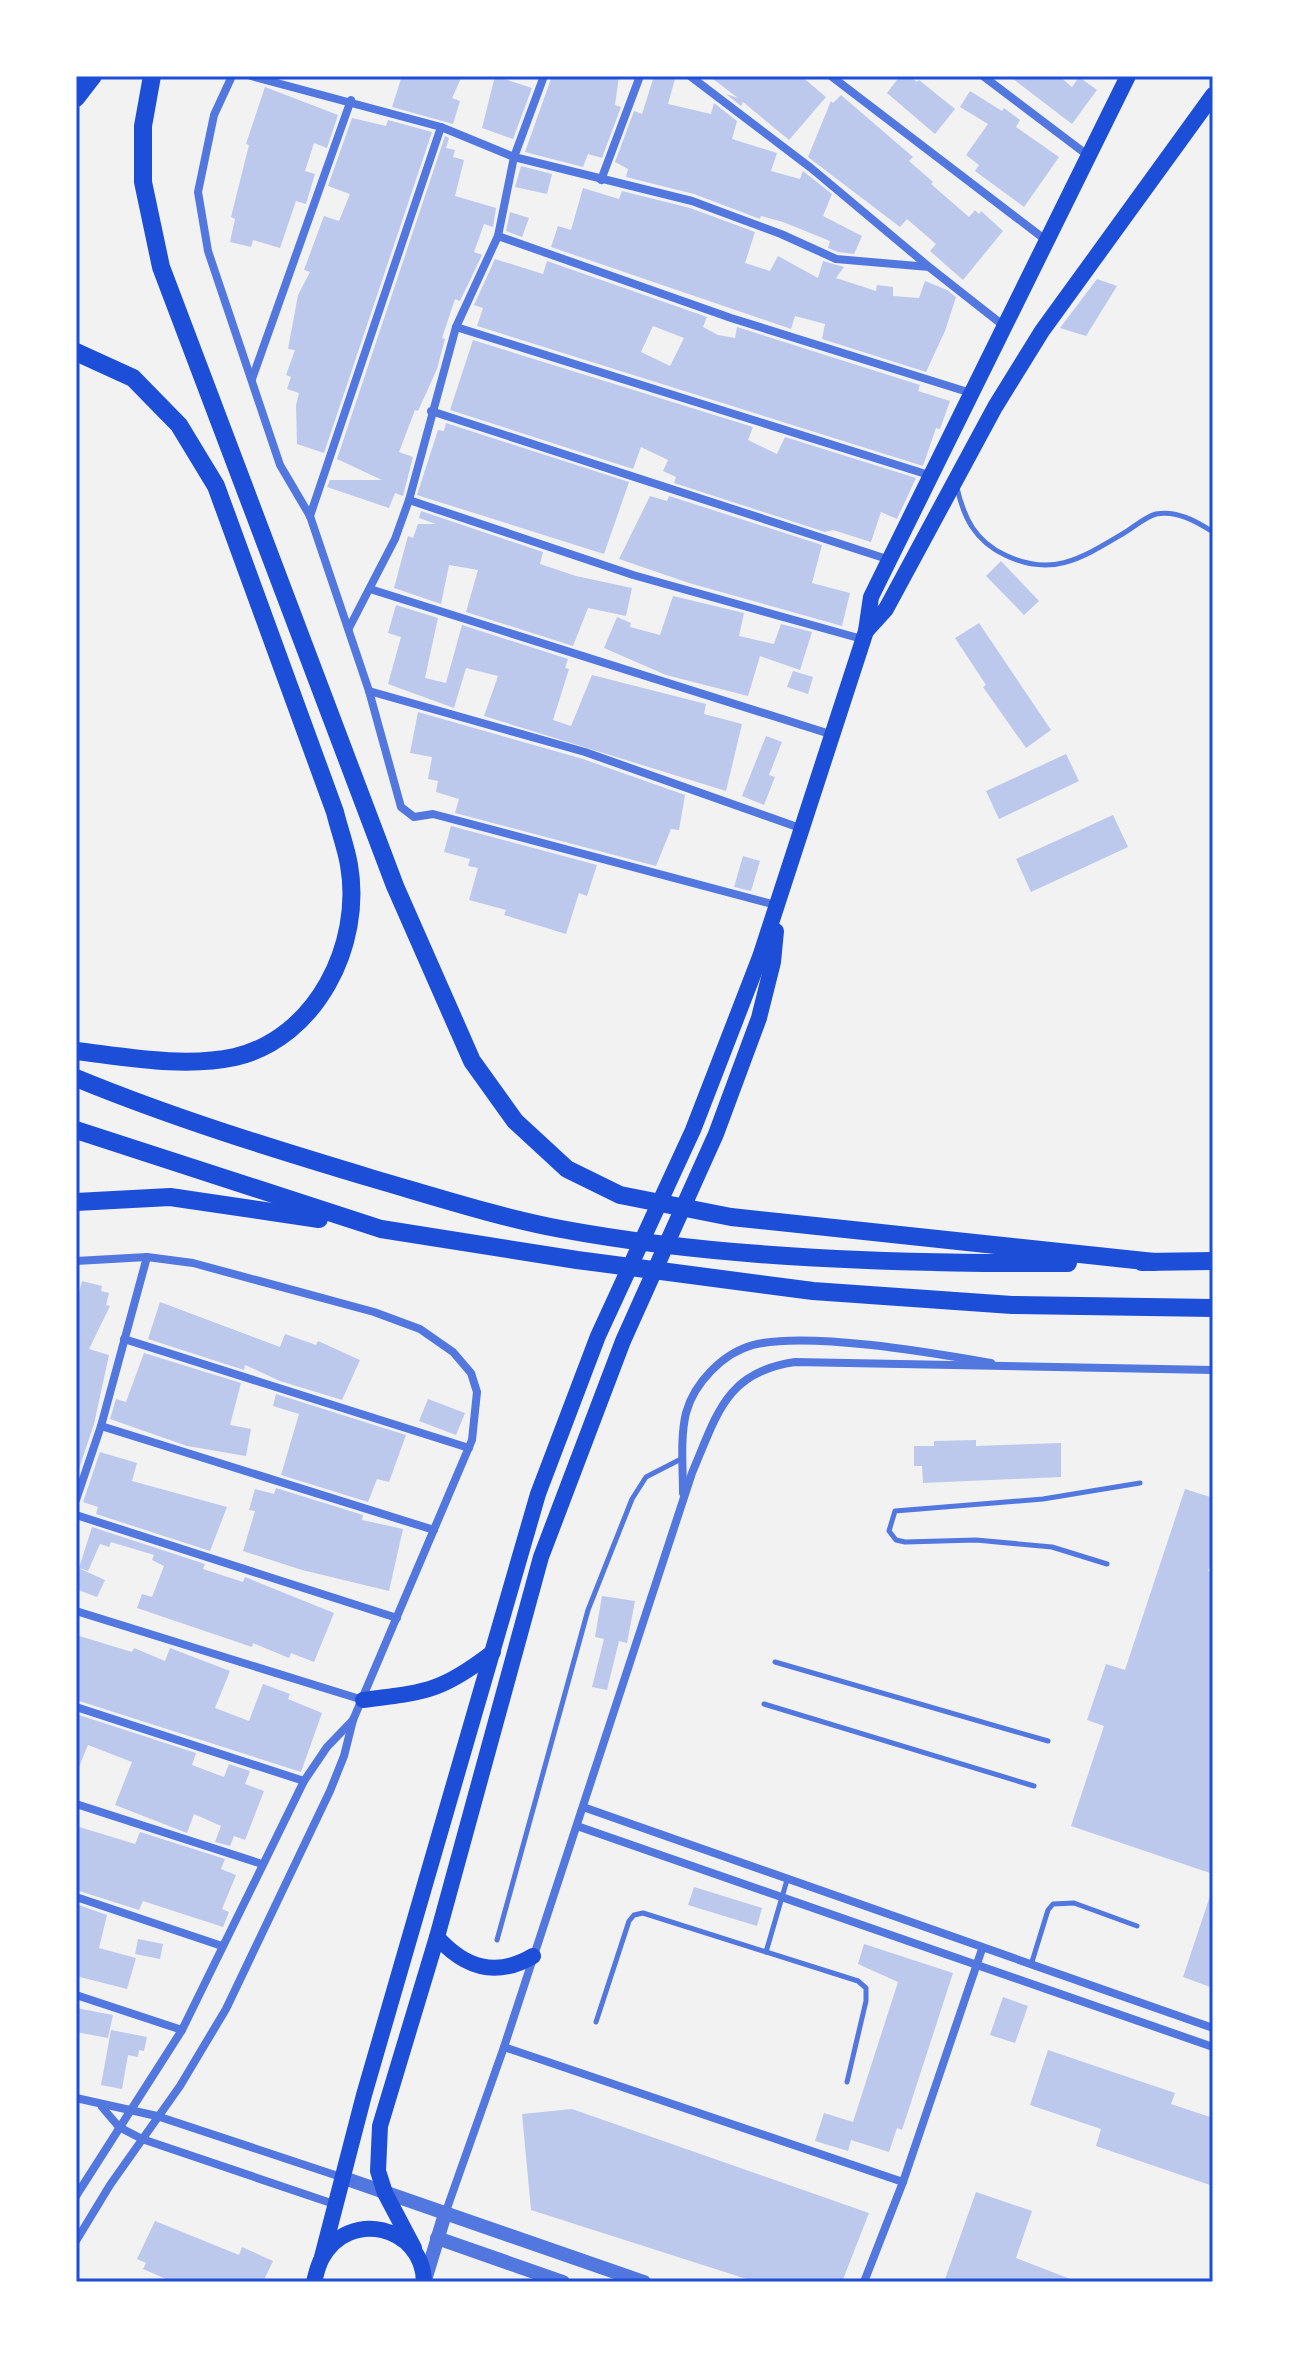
<svg xmlns="http://www.w3.org/2000/svg" width="1289" height="2358" font-family="Signika,sans-serif">
<rect width="100%" height="100%" fill="#f2f2f2"/>
<!-- building -->
<g fill="#bdc9ec" fill-rule="evenodd">
<path d="M402,76H462L452,98L460,101L453,124L392,107Z"/>
<path d="M495,76L532,88L513,139L482,128Z"/>
<path d="M552,76H619L615,105L621,107L602,158L588,154L583,167L525,152Z"/>
<path d="M654,76L675,79L668,104L711,114L714,103L737,121L732,139L777,153L771,171L800,179L803,171L832,194L823,216L862,236L854,254L838,252L828,248L830,241L783,222L761,216L760,219L694,194L626,177L628,169L615,162L634,111L642,114Z"/>
<path d="M709,76H801L826,97L789,140L743,102L741,106L726,94L738,98Z"/>
<path d="M900,76H909L917,82L919,80L955,109L935,134L887,93Z"/>
<path d="M1009,76H1059L1072,87L1079,77L1097,90L1072,124Z"/>
<path d="M265,87L338,115L327,148L314,143L305,171L315,174L306,204L296,201L280,248L253,240L251,247L230,242L235,219L231,217L249,145L246,144Z"/>
<path d="M970,91L1002,111L1004,108L1020,120L1016,127L1059,157L1024,207L975,171L979,165L966,155L988,124L960,107Z"/>
<path d="M841,95L913,157L909,161L933,182L931,184L969,217L975,210L979,214L981,211L1003,231L963,280L930,251L936,244L907,219L900,227L808,157L831,101L833,103Z"/>
<path d="M352,118L386,126L388,120L432,132L324,453L297,444L296,405L299,393L287,389L291,377L286,375L295,350L288,349L298,295L310,272L304,270L324,216L339,221L350,194L328,186Z"/>
<path d="M445,136L449,138L446,148L455,150L453,157L464,160L455,196L496,208L493,227L484,224L474,252L482,255L460,301L455,299L442,338L445,339L437,369L418,411L415,410L399,452L413,457L403,496L395,493L389,508L327,487L330,480H382L337,459Z"/>
<path d="M521,166L552,174L547,194L515,187Z"/>
<path d="M583,188L619,199L622,191L690,208L755,232L745,263L770,271L778,256L818,278L823,261L844,267L836,278L876,291L877,285L893,287V296L919,298L925,281L947,290L956,297L945,331L926,372L822,339L825,324L795,316L791,329L551,247L558,226L571,230Z"/>
<path d="M510,212L529,218L522,237L506,231Z"/>
<path d="M495,259L543,274L547,261L707,317L703,327L718,335L735,338L737,327L920,385L918,391L950,401L940,429L936,428L923,466L477,326L483,308L474,305ZM653,326L684,338L670,366L641,352Z"/>
<path d="M1097,279L1117,286L1086,336L1060,328Z"/>
<path d="M473,340L753,427L748,440L777,454L785,437L916,478L897,519L881,512L871,542L833,530L825,532L674,483L676,477L663,471L668,460L641,447L633,469L450,410Z"/>
<path d="M446,423L629,482L604,554L417,495L438,430L444,431Z"/>
<path d="M650,496L667,501L669,496L822,545L812,583L850,593L842,626L689,583L619,559Z"/>
<path d="M421,511L543,552L540,564L576,576L632,588L626,616L588,608L573,646L466,612L478,570L449,565L441,604L394,588L408,536L413,538L418,524H436L419,518Z"/>
<path d="M1001,561L1039,601L1024,615L986,576Z"/>
<path d="M673,596L744,613L739,636L774,644L781,624L812,632L800,670L760,656L748,696L666,675L604,648L617,617L631,623L630,627L660,635Z"/>
<path d="M396,605L438,618L425,678L446,683L462,625L568,659L565,668L569,669L553,720L571,726L592,675L706,704L704,714L742,724L726,791L484,716L498,676L466,668L454,708L388,684L401,637L388,633Z"/>
<path d="M979,623L1051,730L1026,748L983,687L986,685L955,638Z"/>
<path d="M793,671L813,677L808,694L787,687Z"/>
<path d="M418,712L583,759L685,795L679,830L671,829L656,866L455,813L459,799L436,792L438,781L428,779L432,757L410,753Z"/>
<path d="M766,736L782,742L769,775L775,777L764,805L742,796Z"/>
<path d="M1066,754L1079,781L999,819L986,791Z"/>
<path d="M1113,815L1128,847L1031,892L1016,859Z"/>
<path d="M451,826L597,865L587,896L579,893L566,934L504,915L506,910L469,900L478,868L468,866L470,859L444,852Z"/>
<path d="M743,856L760,861L751,891L734,887Z"/>
<path d="M82,1281L102,1286L101,1291L109,1293L106,1305L110,1306L89,1349L109,1355L94,1424L76,1478V1304Z"/>
<path d="M160,1302L280,1347L285,1334L316,1345L318,1341L360,1360L342,1400L280,1381L245,1365L244,1370L148,1339Z"/>
<path d="M144,1353L241,1383L230,1425L251,1429L246,1456L187,1446L110,1419L116,1399L126,1402Z"/>
<path d="M276,1394L406,1435L389,1482L377,1479L368,1502L281,1475L299,1414L273,1406Z"/>
<path d="M428,1399L465,1413L456,1435L419,1421Z"/>
<path d="M976,1440V1446L1061,1443V1477L923,1483L922,1466H914V1446H934V1441Z"/>
<path d="M100,1452L137,1463L132,1481L227,1507L210,1551L96,1514L98,1507L83,1502Z"/>
<path d="M276,1488L363,1515L362,1520L403,1529L389,1591L302,1570L243,1551L255,1511L249,1510L255,1489L274,1494Z"/>
<path d="M1185,1489L1213,1498V1558L1208,1571L1213,1572V1874L1071,1826L1104,1726L1087,1720L1106,1664L1125,1670Z"/>
<path d="M92,1527L205,1564L203,1569L243,1582L245,1577L334,1613L314,1662L291,1653L289,1658L253,1643L252,1647L137,1608L142,1594L152,1597L164,1566L152,1560L154,1555L111,1542L109,1547L100,1544L88,1571L79,1568Z"/>
<path d="M76,1567L105,1580L97,1597L76,1589Z"/>
<path d="M602,1596L635,1601L627,1643L619,1641L607,1690L592,1687L604,1639L595,1637Z"/>
<path d="M76,1635L132,1652L134,1648L165,1661L170,1648L230,1671L215,1708L249,1721L263,1684L290,1694L288,1699L322,1713L301,1772L76,1700Z"/>
<path d="M76,1714L196,1753L192,1765L224,1777L229,1764L250,1771L245,1784L264,1791L245,1840L234,1836L230,1846L215,1842L221,1826L194,1814L187,1833L115,1805L132,1762L88,1745L76,1774Z"/>
<path d="M76,1826L135,1844L140,1832L225,1859L221,1869L236,1875L222,1909L229,1912L223,1927L143,1901L139,1910L76,1890Z"/>
<path d="M694,1887L762,1908L757,1926L688,1905Z"/>
<path d="M1210,1896H1213V1988L1183,1977Z"/>
<path d="M76,1904L107,1915L99,1948L136,1958L127,1989L76,1976Z"/>
<path d="M138,1939L163,1944L160,1959L135,1954Z"/>
<path d="M864,1944L953,1973L902,2130L897,2128L889,2152L851,2140L848,2151L815,2141L824,2113L853,2122L898,1982L858,1964Z"/>
<path d="M1003,1997L1028,2006L1015,2043L990,2035Z"/>
<path d="M76,2008L113,2015L108,2038L76,2032Z"/>
<path d="M111,2030L147,2037L144,2051L139,2050L138,2057L128,2055L122,2089L101,2085Z"/>
<path d="M1048,2050L1175,2093L1171,2104L1213,2118V2175L1210,2185L1096,2146L1101,2129L1030,2105Z"/>
<path d="M572,2109L869,2213L842,2282H756L531,2210L522,2114Z"/>
<path d="M976,2192L1032,2211L1016,2258L1078,2282H944Z"/>
<path d="M155,2221L239,2255L242,2247L273,2261L263,2282H173L143,2269L146,2263L137,2259Z"/>
</g>
<g fill="none" stroke-linecap="round" stroke-linejoin="round">
<!-- service -->
<g stroke="#5277de" stroke-width="5">
<path d="M957,488C964,518 975,541 1005,555C1052,578 1082,558 1124,533C1134,527 1145,517 1156,514C1176,510 1196,521 1213,532"/>
<path d="M1107,1564L1052,1547L976,1540L905,1542L896,1540L889,1531L895,1511L1043,1499L1140,1483"/>
<path d="M775,1662L1048,1741"/>
<path d="M764,1704L1034,1786"/>
<path d="M497,1940L588,1610L632,1499L646,1477L683,1458"/>
<path d="M766,1952L787,1880"/>
<path d="M1031,1965L1048,1910L1053,1904L1074,1903L1137,1926"/>
<path d="M596,2022L629,1921L634,1915L643,1913L858,1981L866,1988V2001L847,2082"/>
</g>
<!-- minor -->
<g stroke="#5277de" stroke-width="8">
<path d="M232,76L214,115L198,192L208,251L280,465L310,516L369,691L401,807L414,817L433,814L776,905"/>
<path d="M251,76L441,127L514,157L692,201L781,234L836,259L929,267L1004,326"/>
<path d="M690,76L811,168L928,266"/>
<path d="M831,76L1047,241"/>
<path d="M983,76L1090,157"/>
<path d="M601,180L640,76"/>
<path d="M498,236L731,318L971,393"/>
<path d="M456,327L929,475"/>
<path d="M252,379L351,100"/>
<path d="M431,411L887,559"/>
<path d="M409,500L633,575L862,639"/>
<path d="M310,516L441,127"/>
<path d="M370,589L830,734"/>
<path d="M349,628L395,539L409,500L456,327L498,236L514,157L544,76"/>
<path d="M369,691L585,752L800,828"/>
<path d="M76,1261L147,1257L193,1263L374,1312L420,1329L453,1352L471,1373L477,1392L472,1440L353,1720L344,1756L330,1791L226,2009L180,2086L110,2185L76,2241"/>
<path d="M124,1339L469,1448"/>
<path d="M101,1426L434,1530"/>
<path d="M683,1493C683,1467 680,1438 686,1413C694,1383 723,1353 753,1345C807,1331 933,1353 991,1363"/>
<path d="M76,1500L101,1426L147,1257"/>
<path d="M76,1515L397,1618"/>
<path d="M76,1611L363,1700"/>
<path d="M76,1707L304,1781"/>
<path d="M76,1804L262,1864"/>
<path d="M583,1807L1213,2028"/>
<path d="M577,1826L1213,2047"/>
<path d="M76,1897L222,1946"/>
<path d="M76,1995L182,2030"/>
<path d="M504,2047L903,2182"/>
<path d="M76,2098L157,2116L341,2177"/>
<path d="M102,2107L119,2127L142,2139L334,2204"/>
<path d="M76,2196L182,2030L304,1781L327,1747L353,1720"/>
<path d="M445,2214L504,2047L692,1473C717,1415 725,1372 795,1362L1213,1370"/>
<path d="M864,2282L903,2182L982,1949"/>
</g>
<!-- tertiary -->
<g stroke="#5277de" stroke-width="14">
<path d="M341,2177L644,2282"/>
<path d="M437,2238L563,2282"/>
<path d="M425,2280L445,2214"/>
</g>
<!-- secondary -->
<g stroke="#1d4ed8" stroke-width="16">
<path d="M866,631L886,609L995,407L1042,331L1213,95"/>
<path d="M363,1700C426,1692 441,1692 493,1652"/>
<path d="M437,1937C465,1968 496,1978 533,1956"/>
<path d="M414,2248L385,2193L378,2171L380,2126L437,1937L541,1557L623,1341L716,1134L759,1018L773,962L776,931"/>
<path d="M322,2257L364,2095L538,1494L598,1336L693,1130L760,957L866,631L871,597L1128,76"/>
<path d="M314,2282C316,2274 318,2265 322,2258C349,2208 423,2226 424,2282"/>
</g>
<!-- trunk -->
<g stroke="#1d4ed8" stroke-width="18">
<path d="M152,76L143,126V182L161,267L395,886L472,1061L515,1121L567,1169L620,1195L731,1217L1154,1262"/>
<path d="M76,98L93,76"/>
<path d="M76,352L133,378L179,425L216,486L335,812C339,829 346,847 349,865C363,945 316,1038 235,1057C184,1068 127,1057 76,1051"/>
<path d="M76,1078C173,1118 274,1149 374,1179C436,1197 498,1217 561,1229C722,1259 904,1264 1068,1263"/>
<path d="M76,1130L381,1229L577,1260L813,1291L1012,1305L1213,1308"/>
<path d="M76,1202L170,1197L319,1219"/>
<path d="M1142,1262L1213,1261"/>
</g>
</g>
<!-- border -->
<rect width="1289" height="2358" fill="none" stroke="#ffffff" stroke-width="156"/>
<rect x="78" y="78" width="1133" height="2202" fill="none" stroke="#1d4ed8" stroke-width="3"/>
</svg>
